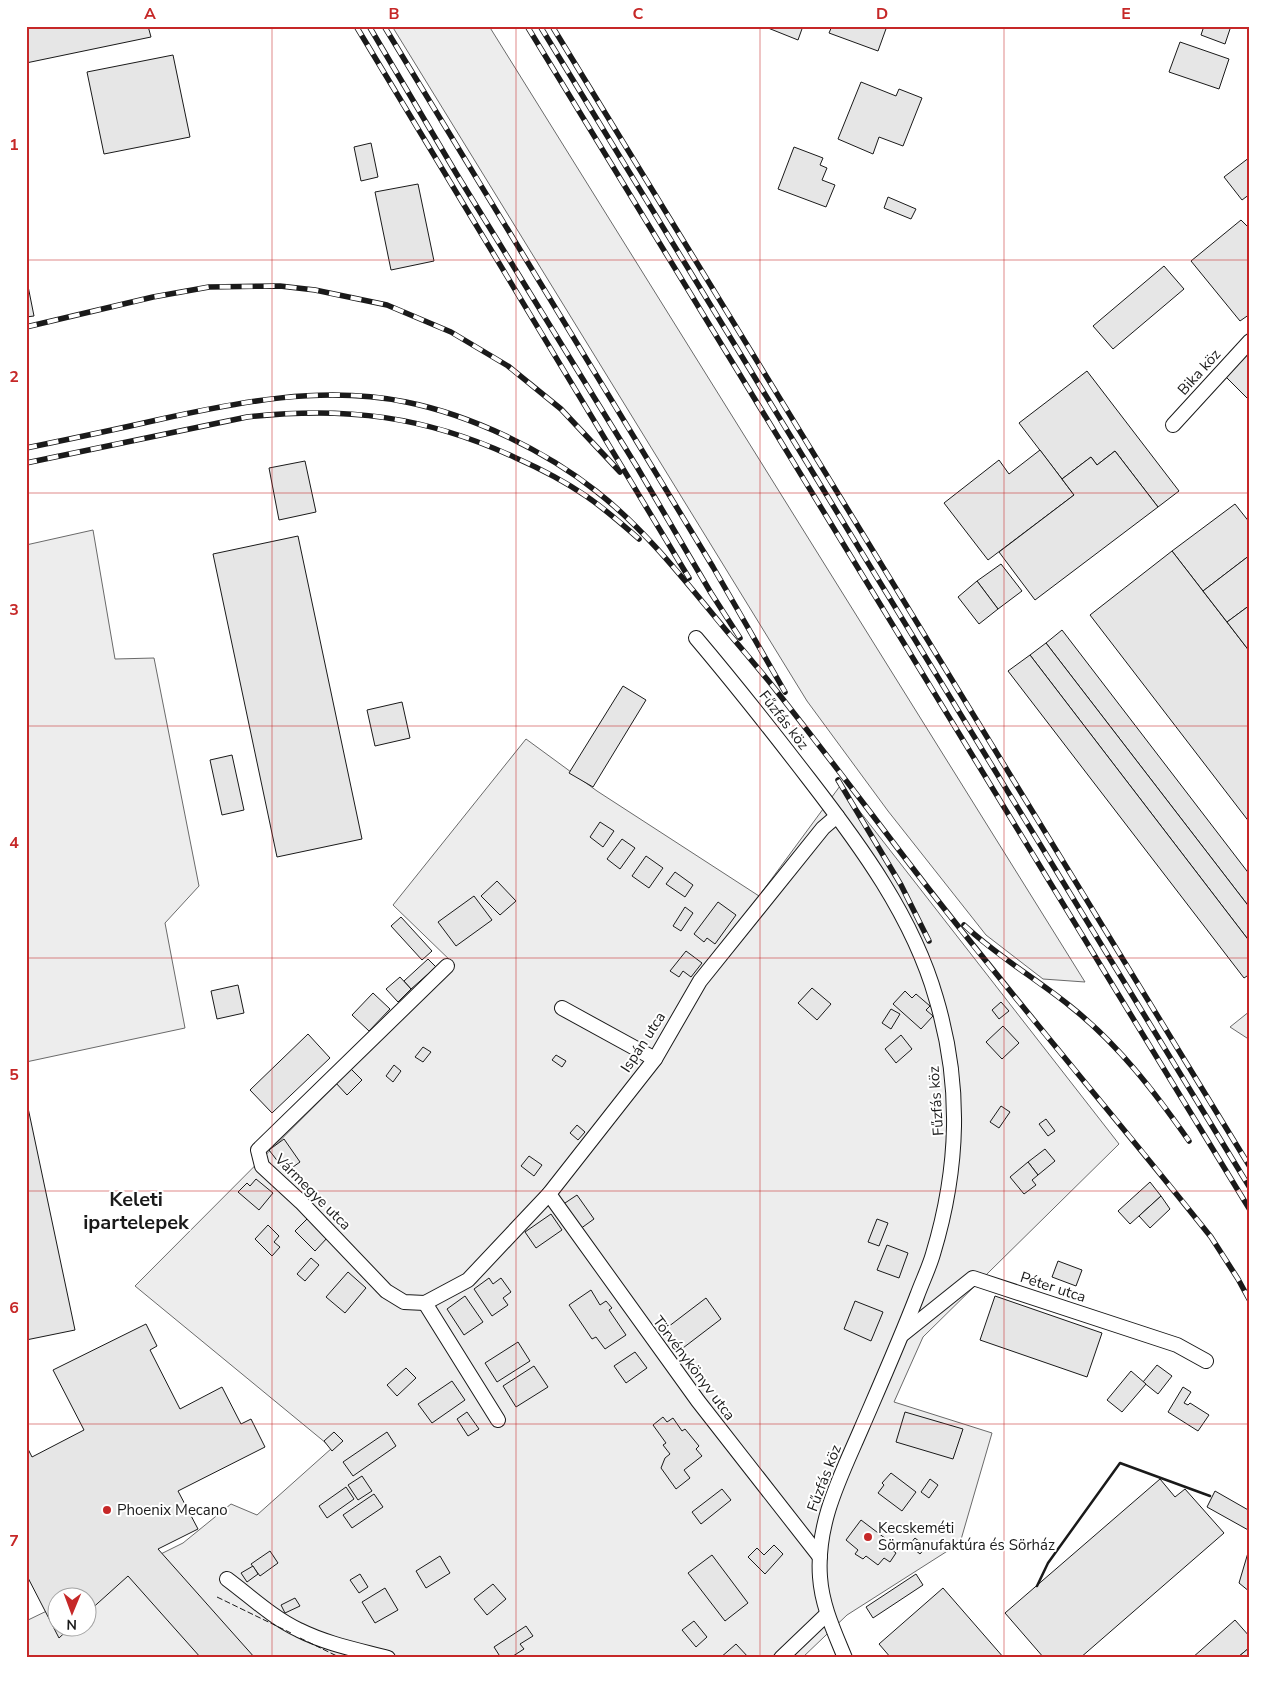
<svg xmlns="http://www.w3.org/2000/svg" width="1276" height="1684" font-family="'Nunito Sans',sans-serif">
<rect width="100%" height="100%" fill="#fff"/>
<!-- green -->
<g fill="#ededed" stroke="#6a6a6a">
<path d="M392,26H489L1085,982L1043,979L986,935L888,811L807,701Z"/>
<path d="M93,530L115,659L154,658L199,886L165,923L185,1028L26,1062V545Z"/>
<path d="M526,739L597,791L759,896L840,786L1119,1144L923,1337L894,1402L992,1433L960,1543L847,1615L802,1658H26V1621L57,1606L58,1626H88V1596H76L183,1543L231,1504L257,1515L332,1448L135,1286L455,965L393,905Z"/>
<path d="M1250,1011V1040L1230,1027Z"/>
</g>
<!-- building -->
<g fill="#e6e6e6" stroke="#1a1a1a">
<path d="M26,26H148L151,37L26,63Z"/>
<path d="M763,26H803L798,40Z"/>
<path d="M832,26H887L878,51L829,33Z"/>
<path d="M1204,26H1231L1225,44L1201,35Z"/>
<path d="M1180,42L1229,59L1219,89L1169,72Z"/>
<path d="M173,55L190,137L104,154L87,72Z"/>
<path d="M861,82L896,96L899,89L922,98L903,146L879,137L873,154L838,139Z"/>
<path d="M371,143L378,177L361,181L354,147Z"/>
<path d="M794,147L823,158L820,165L827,168L822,180L835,185L826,207L778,189Z"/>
<path d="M1250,157V194L1242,200L1224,177Z"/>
<path d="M418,184L434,261L391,270L375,192Z"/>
<path d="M888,197L916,209L911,219L884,208Z"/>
<path d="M1241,220L1250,229V314L1240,321L1191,261Z"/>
<path d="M1164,266L1184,289L1113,349L1093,326Z"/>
<path d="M26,276L34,316L26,317Z"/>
<path d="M1250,352V401L1225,376Z"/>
<path d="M1087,371L1179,491L1158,507L1115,451L1097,465L1091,457L1062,479L1019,423Z"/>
<path d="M1040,450L1074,495L988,560L944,503L999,460L1009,474Z"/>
<path d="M1115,451L1158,507L1035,600L999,552L1074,495L1062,479L1091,457L1097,465Z"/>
<path d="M305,461L316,512L279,520L269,468Z"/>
<path d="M1235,504L1250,523V555L1203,591L1172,551Z"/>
<path d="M298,536L362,839L277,857L213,554Z"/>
<path d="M1172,551L1250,652V823L1090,615Z"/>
<path d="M1250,555V605L1227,622L1203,591Z"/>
<path d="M1001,564L1022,591L998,609L977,581Z"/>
<path d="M977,581L998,609L979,624L958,597Z"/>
<path d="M1250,605V652L1227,622Z"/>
<path d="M1062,630L1250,875V908L1046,643Z"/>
<path d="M1046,643L1250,908V942L1030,655Z"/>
<path d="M1030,655L1250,942V974L1244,978L1008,671Z"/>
<path d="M623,686L646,700L593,787L569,773Z"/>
<path d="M402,702L410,738L375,746L367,710Z"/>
<path d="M232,755L244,810L222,815L210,760Z"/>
<path d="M600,822L614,831L603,847L590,837Z"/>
<path d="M622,839L635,848L620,869L607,859Z"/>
<path d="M646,856L663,868L649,888L632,876Z"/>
<path d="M675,872L693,885L685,897L666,884Z"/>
<path d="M497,881L516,901L500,915L481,896Z"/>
<path d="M474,896L492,920L456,946L438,922Z"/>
<path d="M718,902L736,915L715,944L707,938L704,942L694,934Z"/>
<path d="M685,907L693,913L681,931L673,926Z"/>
<path d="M401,917L432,951L422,960L391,926Z"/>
<path d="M686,951L702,963L691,977L683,971L679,977L670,971Z"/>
<path d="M428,959L436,967L411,989L404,981Z"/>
<path d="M400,977L411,989L398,1002L386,989Z"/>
<path d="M238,985L244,1013L217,1019L211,991Z"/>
<path d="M812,988L831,1004L817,1020L798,1003Z"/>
<path d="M905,991L912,998L916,994L930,1006L926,1010L933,1016L921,1029L893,1004Z"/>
<path d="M373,993L390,1009L369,1031L352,1015Z"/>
<path d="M1001,1002L1009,1011L999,1019L992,1010Z"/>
<path d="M891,1009L900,1014L891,1029L882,1023Z"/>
<path d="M1003,1026L1019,1043L1002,1059L986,1042Z"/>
<path d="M308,1034L330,1058L272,1113L250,1090Z"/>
<path d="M901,1035L912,1049L896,1063L885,1049Z"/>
<path d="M423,1047L431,1052L423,1062L415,1057Z"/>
<path d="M556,1055L566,1061L562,1067L552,1060Z"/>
<path d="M394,1065L401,1071L393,1082L386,1076Z"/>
<path d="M349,1067L362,1080L347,1095L335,1082Z"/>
<path d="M27,1103L75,1330L26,1340V1104Z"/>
<path d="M1001,1106L1010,1112L999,1128L990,1122Z"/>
<path d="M1046,1119L1055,1131L1048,1136L1039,1124Z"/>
<path d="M577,1125L585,1132L578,1140L570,1133Z"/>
<path d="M284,1139L300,1162L286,1172L269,1150Z"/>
<path d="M1045,1149L1055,1161L1038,1175L1028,1162Z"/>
<path d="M529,1156L542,1165L534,1176L521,1166Z"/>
<path d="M1028,1162L1038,1175L1032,1180L1036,1185L1024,1194L1010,1177Z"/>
<path d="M256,1179L273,1193L259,1210L238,1192L247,1183L250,1186Z"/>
<path d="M1150,1182L1161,1196L1130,1224L1118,1211Z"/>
<path d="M577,1195L594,1219L580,1229L562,1205Z"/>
<path d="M1161,1196L1170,1209L1150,1228L1139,1216Z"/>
<path d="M551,1214L562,1230L536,1248L525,1232Z"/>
<path d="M308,1218L328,1237L315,1251L295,1231Z"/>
<path d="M877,1219L888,1223L879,1246L868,1242Z"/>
<path d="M268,1225L279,1236L274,1242L280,1247L272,1256L255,1239Z"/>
<path d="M887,1245L908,1253L899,1278L877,1270Z"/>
<path d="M311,1258L319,1265L305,1281L297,1274Z"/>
<path d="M1058,1261L1082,1270L1076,1286L1052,1277Z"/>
<path d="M348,1272L366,1288L345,1313L326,1297Z"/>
<path d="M489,1278L493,1284L501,1278L511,1292L503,1298L508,1305L492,1316L474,1289Z"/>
<path d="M591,1290L600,1305L606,1301L612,1308L609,1310L626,1335L605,1349L596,1337L592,1339L569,1305Z"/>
<path d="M465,1296L483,1322L464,1335L447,1309Z"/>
<path d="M995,1296L1102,1333L1087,1377L980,1340Z"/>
<path d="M706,1298L721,1319L679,1351L664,1330Z"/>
<path d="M855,1301L883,1312L871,1341L844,1329Z"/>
<path d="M146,1324L157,1346L150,1350L180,1409L222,1387L241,1424L251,1419L265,1447L178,1491L198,1529L158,1549L255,1658H201L128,1576L88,1612V1596H58V1626H72L59,1638L26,1574V1445L32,1457L84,1430L53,1370Z"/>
<path d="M518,1342L530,1361L497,1382L485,1363Z"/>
<path d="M635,1352L647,1368L626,1383L614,1366Z"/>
<path d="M1157,1365L1172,1376L1158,1394L1143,1382Z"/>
<path d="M534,1366L548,1387L516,1407L503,1386Z"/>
<path d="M406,1368L416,1378L397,1396L387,1385Z"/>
<path d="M1131,1371L1146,1384L1122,1412L1107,1400Z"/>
<path d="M452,1381L465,1400L432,1423L418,1404Z"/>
<path d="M1183,1387L1191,1392L1184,1403L1188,1405L1190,1403L1209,1415L1198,1431L1168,1412Z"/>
<path d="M467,1412L479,1429L468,1436L457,1419Z"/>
<path d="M905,1412L963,1429L953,1459L896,1442Z"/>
<path d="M663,1417L667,1422L673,1418L682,1431L685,1429L699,1446L696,1449L702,1456L684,1470L690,1478L676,1489L661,1468L665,1458L670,1454L663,1445L666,1443L653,1425Z"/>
<path d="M334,1432L343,1441L332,1451L324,1441Z"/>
<path d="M387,1432L396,1446L353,1476L343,1462Z"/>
<path d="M891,1473L916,1492L902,1511L878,1493L884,1485L882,1483Z"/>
<path d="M362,1476L372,1491L358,1500L348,1485Z"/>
<path d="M930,1479L938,1485L929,1498L921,1492Z"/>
<path d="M1160,1479L1175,1497L1185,1489L1224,1533L1080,1658H1044L1005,1613Z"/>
<path d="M346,1487L354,1499L327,1518L319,1506Z"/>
<path d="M722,1489L731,1500L701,1524L692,1512Z"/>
<path d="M1215,1491L1250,1511V1531L1207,1507Z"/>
<path d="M374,1494L383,1507L352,1528L343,1515Z"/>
<path d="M861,1520L894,1545L891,1549L896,1553L890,1562L884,1558L878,1565L866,1556L863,1559L855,1554L858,1550L846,1540Z"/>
<path d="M915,1538L926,1547L920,1554L909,1545Z"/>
<path d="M774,1545L783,1554L765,1574L748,1557L757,1548L764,1555Z"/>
<path d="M1250,1546V1592L1239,1583Z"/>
<path d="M270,1551L278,1563L260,1576L251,1564Z"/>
<path d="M712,1555L748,1603L725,1621L688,1573Z"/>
<path d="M440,1556L450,1573L426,1588L416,1571Z"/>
<path d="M253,1566L258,1574L247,1582L241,1573Z"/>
<path d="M360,1574L368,1587L359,1593L350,1580Z"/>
<path d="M916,1574L923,1585L873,1618L866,1607Z"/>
<path d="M493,1584L506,1599L487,1615L474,1599Z"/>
<path d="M385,1588L398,1610L375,1623L362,1602Z"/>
<path d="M943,1588L1004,1658H891L879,1644Z"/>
<path d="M295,1598L300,1606L285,1613L281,1605Z"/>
<path d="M1235,1620L1250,1637V1647L1237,1658H1192Z"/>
<path d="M694,1621L707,1637L696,1647L682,1630Z"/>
<path d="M526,1626L533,1636L520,1644L524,1649L510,1658H501L494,1647Z"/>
<path d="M736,1644L749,1658H720Z"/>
<path d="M1250,1647V1658H1237Z"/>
</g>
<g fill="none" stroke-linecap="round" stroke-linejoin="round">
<!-- minor casing -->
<g stroke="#1a1a1a" stroke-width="16">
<g id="minor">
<path d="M1173,425L1250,341"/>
<path d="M696,638C735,684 772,731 809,779C860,845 913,917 936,998C962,1085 959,1168 933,1254C929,1268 922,1282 917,1296C900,1340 881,1383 862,1427C841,1476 816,1522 820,1577C822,1606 834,1631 845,1658"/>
<path d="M447,966L258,1150L262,1166L301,1202L386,1291L404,1302L425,1303L468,1280L549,1194L655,1059L700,981L823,828L837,816"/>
<path d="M562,1008L655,1059"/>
<path d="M549,1194L698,1401L820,1557"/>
<path d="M425,1303L498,1420"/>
<path d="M903,1334L973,1278L1177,1345L1206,1361"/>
<path d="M227,1579C250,1596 273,1618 299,1630C327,1644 358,1650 388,1658"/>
<path d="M781,1658L827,1614"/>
</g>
</g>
<!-- minor -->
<use href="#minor" stroke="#fff" stroke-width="14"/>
<!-- rail casing -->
<g stroke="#1a1a1a" stroke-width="5.5">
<g id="rail">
<path d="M356,26L689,578"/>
<path d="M369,26L456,173L637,467L711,593L740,638"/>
<path d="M384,26L713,567L785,692"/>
<path d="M527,26L1250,1210"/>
<path d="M540,26L1250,1188"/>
<path d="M552,26L1250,1167"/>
<path d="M26,327L153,297L209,287L280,286L315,290L387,305L451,332L508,366L561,409L620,472"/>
<path d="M26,448C70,439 113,430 157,420C239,402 322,385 406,402C471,415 544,450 596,491C646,530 685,581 725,629C742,649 759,669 775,689C819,745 862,801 905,858C1003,987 1110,1110 1211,1237L1238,1279L1250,1301"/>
<path d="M26,463L247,417C346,406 426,416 516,458C541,469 564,481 586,496C605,509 622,524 639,539"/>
<path d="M838,780L901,885L929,941"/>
<path d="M964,925C997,956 1035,978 1070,1006C1118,1044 1154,1091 1189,1141"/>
</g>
</g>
<!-- rail -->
<use href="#rail" stroke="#fff" stroke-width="4" stroke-dasharray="11" stroke-linecap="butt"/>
<!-- fence -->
<g stroke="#1a1a1a" stroke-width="1" stroke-dasharray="6 2.5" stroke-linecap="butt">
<path d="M217,1597L291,1633"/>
<path d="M300,1638L341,1658"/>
</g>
<!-- wall -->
<path stroke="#1a1a1a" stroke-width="2.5" d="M1037,1586L1048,1563L1120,1463L1210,1496"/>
</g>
<!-- grid -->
<path fill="none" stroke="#c62828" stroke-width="1" stroke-opacity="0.55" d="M272,26V1658M516,26V1658M760,26V1658M1004,26V1658M26,260H1250M26,493H1250M26,726H1250M26,958H1250M26,1191H1250M26,1424H1250"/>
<!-- markers -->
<g fill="#c62828" stroke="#fff" stroke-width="2">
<circle cx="107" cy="1510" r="5"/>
<circle cx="868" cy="1537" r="5"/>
</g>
<g text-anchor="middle" stroke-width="4" stroke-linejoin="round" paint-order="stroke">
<!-- street labels -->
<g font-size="15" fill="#1a1a1a" stroke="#fff">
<text transform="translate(1199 372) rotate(-48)" y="5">Bika köz</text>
<text transform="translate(784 720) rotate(52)" y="5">Fűzfás köz</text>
<text transform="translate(643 1042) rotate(-57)" y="5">Ispán utca</text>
<text transform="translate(936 1101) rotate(-94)" y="5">Fűzfás köz</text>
<text transform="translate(313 1192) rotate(45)" y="5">Vármegye utca</text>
<text transform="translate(1053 1287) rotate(18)" y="5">Péter utca</text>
<text transform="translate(694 1368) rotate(53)" y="5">Törvénykönyv utca</text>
<text transform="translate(824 1478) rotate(-69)" y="5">Fűzfás köz</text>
</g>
<!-- poi labels -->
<g font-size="15" fill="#1a1a1a" stroke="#fff" text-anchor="start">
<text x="117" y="1515">Phoenix Mecano</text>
<text x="878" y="1533">Kecskeméti<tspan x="878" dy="17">Sörmanufaktúra és Sörház</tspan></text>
</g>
<!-- district labels -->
<g font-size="20" font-weight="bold" fill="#1a1a1a" stroke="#fff">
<text x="136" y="1206">Keleti<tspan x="136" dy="23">ipartelepek</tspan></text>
</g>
</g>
<!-- border -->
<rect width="1276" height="1684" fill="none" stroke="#ffffff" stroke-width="55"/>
<!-- north arrow -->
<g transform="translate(72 1612) rotate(181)"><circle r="24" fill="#ffffff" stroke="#a3a3a3"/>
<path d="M0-4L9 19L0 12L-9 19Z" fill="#c62828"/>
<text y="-8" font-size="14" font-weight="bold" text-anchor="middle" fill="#1a1a1a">N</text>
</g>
<rect x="28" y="28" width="1220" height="1628" fill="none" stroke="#c62828" stroke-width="2"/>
<g font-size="16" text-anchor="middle" font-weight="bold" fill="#c62828">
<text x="150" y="19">A</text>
<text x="394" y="19">B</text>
<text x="638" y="19">C</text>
<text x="882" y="19">D</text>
<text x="1126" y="19">E</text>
<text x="14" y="150">1</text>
<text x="14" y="382">2</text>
<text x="14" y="615">3</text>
<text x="14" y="848">4</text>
<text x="14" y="1080">5</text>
<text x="14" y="1313">6</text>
<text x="14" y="1546">7</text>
</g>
</svg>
